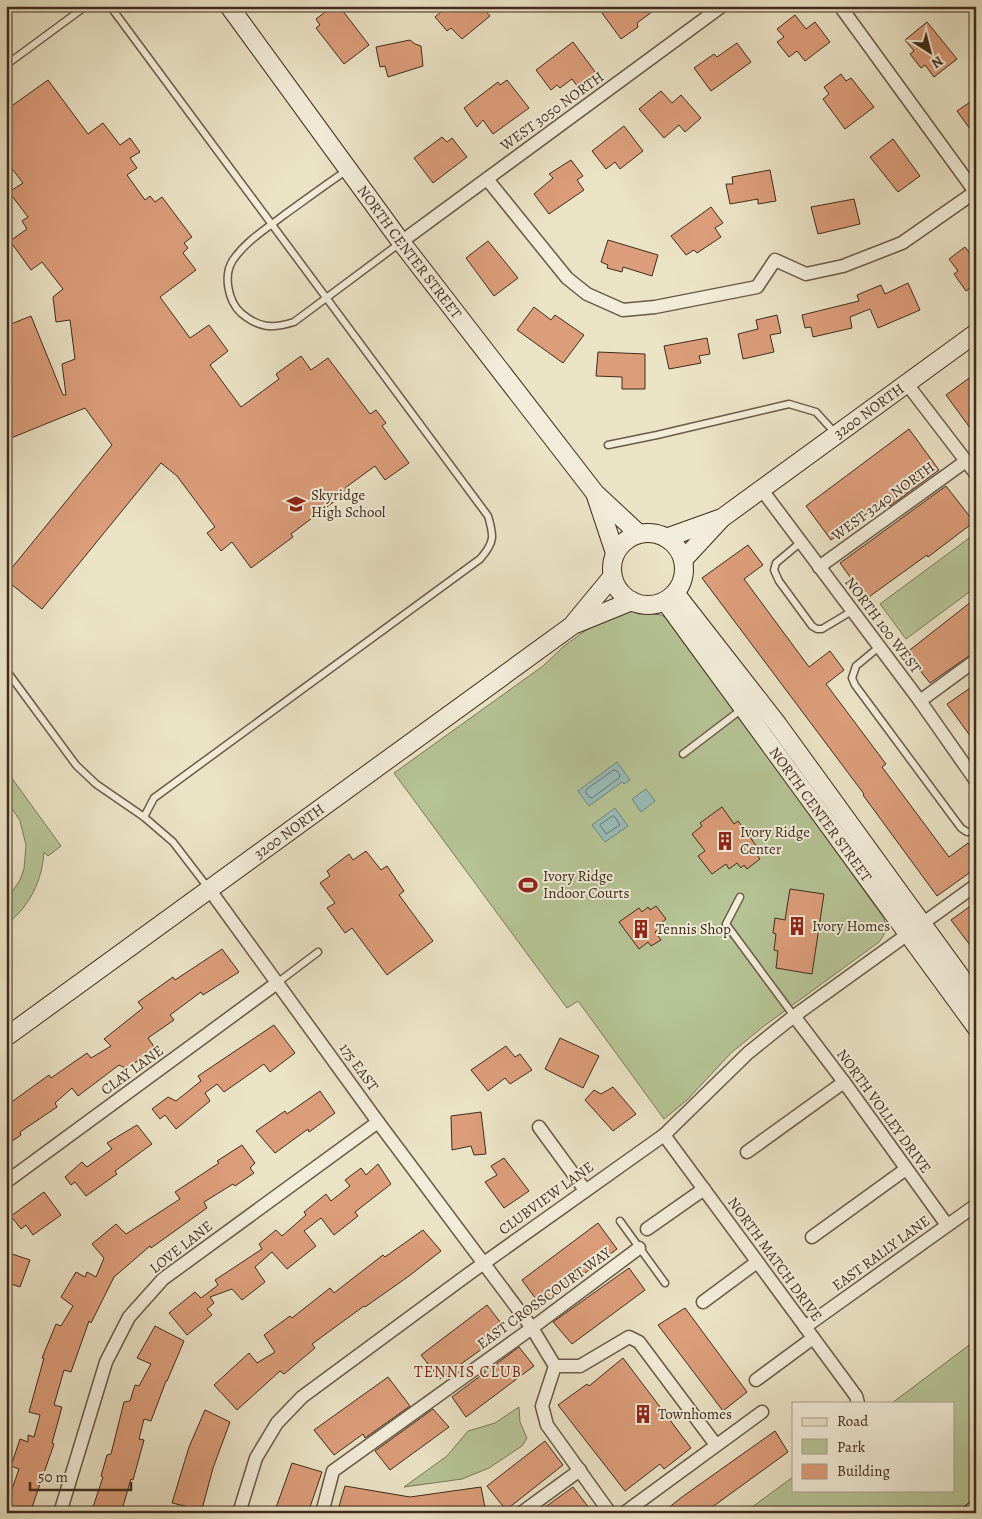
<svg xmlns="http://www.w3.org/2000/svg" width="982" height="1519" font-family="Alegreya,serif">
<rect width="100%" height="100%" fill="#ebe3c6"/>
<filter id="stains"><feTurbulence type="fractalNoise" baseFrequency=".004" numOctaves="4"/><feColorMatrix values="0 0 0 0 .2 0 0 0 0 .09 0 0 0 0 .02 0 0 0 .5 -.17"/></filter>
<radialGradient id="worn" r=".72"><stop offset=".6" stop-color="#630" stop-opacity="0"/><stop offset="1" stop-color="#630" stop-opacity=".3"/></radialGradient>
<!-- green -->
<g fill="#b6c496" stroke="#7a7859">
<path d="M976,533V587L906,639L880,604Z"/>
<path d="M626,610L661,615L670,620L883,917C888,927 886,933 879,942L764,1026L731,1053L687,1100L664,1119L578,1001L567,1008L394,773L543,666L564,646L604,617Z"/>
<path d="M6,770L61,846L48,856L44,852C42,881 30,906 6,925V901L20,880L24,869L26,845L20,821L6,799Z"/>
<path d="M976,1340V1500L956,1513H744L793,1477V1490H953V1403H892Z"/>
<path d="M519,1407L520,1422L527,1438L522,1446L489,1468L462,1479L404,1487L447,1456L468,1431L495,1423Z"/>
</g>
<!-- water -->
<g fill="#99bdbb" stroke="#75837b">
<path d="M617,762L630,780L624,784L622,782L589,806L578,791Z"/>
<path d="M646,789L655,801L641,812L632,799Z"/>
<path d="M615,808L628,826L605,842L592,825Z"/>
</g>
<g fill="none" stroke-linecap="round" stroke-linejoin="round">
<!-- shore -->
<g stroke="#6c746c" stroke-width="1">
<path d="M614,770L617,771L620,775L619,778L592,798L589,797L586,793V790Z"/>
<path d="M613,816L615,817L620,825L606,834L600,825Z"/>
</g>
</g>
<!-- building -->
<g fill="#dc9d7a" stroke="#3f2b1c">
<path d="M333,6H339L369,45L344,64L316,28L320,25L316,19Z"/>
<path d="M448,6H481L490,16L462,39L451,28L447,31L435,17Z"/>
<path d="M612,6H660L637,23L638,27L621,39L602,13Z"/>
<path d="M795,15L806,29L815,22L830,42L805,61L797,51L789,57L777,42L784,37L777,29Z"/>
<path d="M927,22L957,59L934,77L925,65L921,68L910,54L914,51L905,40Z"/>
<path d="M410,40L415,44L421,46L423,66L388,77L385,66L380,67L376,47Z"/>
<path d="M573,42L596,73L578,87L572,79L560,88L557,85L551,90L536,70Z"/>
<path d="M737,43L751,62L711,91L694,68L714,54L717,57Z"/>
<path d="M841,74L846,81L851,78L874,107L845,129L823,99L829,94L824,87Z"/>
<path d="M48,80L88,134L103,123L120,145L130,138L140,152L130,158L137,168L127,175L145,200L150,196L155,202L162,197L192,237L184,243L188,248L183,253L196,270L160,297L190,338L209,325L228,351L210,365L241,407L279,379L276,374L301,356L311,370L328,358L370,414L376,410L386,423L382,426L409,463L385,480L375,466L345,488L348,491L291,534L293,537L251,568L232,542L221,551L207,533L215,527L177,476L161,463L42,609L6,580V575L112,445L85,408L6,440V326L31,316L63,395H66L62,364L75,359L70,320L56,322L53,297L63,289L42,262L31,270L10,241L27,229L22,221L28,217L9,192L23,183L6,161V110Z"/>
<path d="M507,80L529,108L493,134L483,120L477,127L464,108L498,82L500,85Z"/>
<path d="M661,91L672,103L681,95L701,118L685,132L679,125L664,138L639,109Z"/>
<path d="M976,98V137L957,111Z"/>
<path d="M624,126L643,151L620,169L615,162L606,169L592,151Z"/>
<path d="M442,137L447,142L452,138L467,157L433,183L414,158Z"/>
<path d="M893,139L920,176L898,192L870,157Z"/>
<path d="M571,160L583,176L577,180L584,190L549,214L534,194L553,178L549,174Z"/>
<path d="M770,170L776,201L758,204V199L730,204L726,184H733L732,177Z"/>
<path d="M854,199L860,224L818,234L811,207Z"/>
<path d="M711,207L723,223L715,228L721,237L697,253L694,250L686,255L671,236Z"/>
<path d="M608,240L658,255L652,276L623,267L622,272L607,268L608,265L601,262Z"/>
<path d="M488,241L518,278L494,296L466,258Z"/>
<path d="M965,247L976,261V284L966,291L954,274L958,271L949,259Z"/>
<path d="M908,283L920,310L878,328L870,309L850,317L852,328L813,337L811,327L805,328L802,315L859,301L857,295L881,285L885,294Z"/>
<path d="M534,307L551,320L555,315L584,335L563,363L517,330Z"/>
<path d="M777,315L781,333L770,335L774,352L743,359L738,334L758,329L756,320Z"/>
<path d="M707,338L710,354L699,356L701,363L669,369L664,346Z"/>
<path d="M598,352L645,354V389H622V377L596,376Z"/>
<path d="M976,373V436L946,395Z"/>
<path d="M909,429L939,470L890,506L885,500L831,540L806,506Z"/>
<path d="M946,486L974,522L928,557L927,555L866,599L840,563Z"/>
<path d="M748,545L763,565L744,579L809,667L830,651L844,670L826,684L886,764L882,767L949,857L968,843L976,853V868L937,896L863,795L864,794L702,578Z"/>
<path d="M976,598V651L930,683L906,653Z"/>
<path d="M976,684V744L947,704Z"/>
<path d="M722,807L734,824L738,821L758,848L754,851L760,859L747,869L744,865L741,868L737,863L729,869L726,864L712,874L698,856L705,851L692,834L702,826L700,823Z"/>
<path d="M366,851L381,870L387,866L404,891L399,895L433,941L387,975L352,928L345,933L327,908L335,903L320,883L330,876L327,871L349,854L353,860Z"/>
<path d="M790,889L824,894L812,974L776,968L778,951L774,950L776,934L773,933L775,918L785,920Z"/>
<path d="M976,902V953L951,920Z"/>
<path d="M656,906L666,919L660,924L662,927L655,932L661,940L651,946L648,942L639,949L619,922L639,908L642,912L648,907L650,910Z"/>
<path d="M222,949L239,972L203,995L201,992L170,1015L174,1020L148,1038L155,1048L127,1069L119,1065L78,1096L72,1088L55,1103L57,1107L20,1132L21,1135L6,1145V1106L49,1075L51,1078L87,1053L91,1058L111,1046L104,1039L143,1008L138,1002L173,977L175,980Z"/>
<path d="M274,1025L295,1053L270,1072L264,1064L224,1092L217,1084L205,1093L210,1101L176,1129L165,1115L160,1119L152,1109L168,1097L176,1101L201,1081L198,1076Z"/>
<path d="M560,1038L599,1056L583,1088L545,1069Z"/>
<path d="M506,1046L515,1057L520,1054L532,1070L510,1084L505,1078L488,1091L471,1070Z"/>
<path d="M613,1087L636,1114L613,1131L585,1100L594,1090L601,1094Z"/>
<path d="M320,1091L335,1113L309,1132L308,1129L275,1153L256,1131L285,1111L287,1114Z"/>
<path d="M481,1112L486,1154L474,1155L471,1146L452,1150L451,1116Z"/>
<path d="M137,1125L152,1144L115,1171L117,1174L86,1196L75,1182L71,1185L65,1177L82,1162L87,1167L112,1149L107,1143Z"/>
<path d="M242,1145L255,1163L250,1168L254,1173L235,1186L233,1184L204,1202L207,1208L151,1248L150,1246L114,1277L91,1323L89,1321L71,1372L64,1370L54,1405L62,1407L52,1443L54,1444L30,1513H6V1503L10,1495L19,1469L11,1466L20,1439L28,1442V1435L34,1437L40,1415L29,1412L44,1358H42L56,1324L61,1326L73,1306L61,1297L76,1272L85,1277L87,1272L96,1277L104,1258L92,1244L116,1224L126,1234L180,1199L175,1192L219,1163L217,1161Z"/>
<path d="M504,1158L529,1191L504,1208L485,1182L497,1175L491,1166Z"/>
<path d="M378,1164L391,1184L355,1212L358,1216L334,1235L321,1218L304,1231L316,1246L287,1269L272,1252L255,1267L265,1282L242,1300L232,1289L210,1297L214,1303L207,1309L212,1315L187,1335L169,1313L195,1292L201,1298L218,1285L215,1280L262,1249L259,1244L276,1230L282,1236L306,1215L304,1212L326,1194L331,1201L350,1186L345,1180L361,1168L366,1175Z"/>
<path d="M44,1192L61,1215L33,1235L26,1225L21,1229L11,1216Z"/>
<path d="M598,1223L617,1249L541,1306L522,1280Z"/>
<path d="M423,1230L441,1251L409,1276L365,1307L364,1306L312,1344L315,1348L284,1374L280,1371L237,1410L214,1385L249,1353L257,1363L275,1352L264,1335L290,1316L292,1318L330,1288L334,1293L383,1255L385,1257Z"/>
<path d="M6,1252L30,1260L20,1287L6,1282Z"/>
<path d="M629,1268L645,1290L572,1344L553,1322Z"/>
<path d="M487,1305L507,1331L440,1379L421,1355Z"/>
<path d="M685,1308L747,1392L723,1411L658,1325Z"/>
<path d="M155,1326L184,1341L167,1381H166L151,1421L144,1419L139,1439L144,1440L133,1480L131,1479L121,1513H91L103,1477L101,1476L107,1455L111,1454L124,1402L130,1401L135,1385L139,1386L151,1364L137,1358Z"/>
<path d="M519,1347L534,1366L466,1417L452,1397Z"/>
<path d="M623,1358L691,1448L664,1469L660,1464L625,1491L558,1405L587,1384L589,1386Z"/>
<path d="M388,1377L410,1406L365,1438L363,1434L334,1455L314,1430Z"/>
<path d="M433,1409L449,1427L390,1470L375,1451Z"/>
<path d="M205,1410L230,1422L213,1468L201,1513H183L185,1506L172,1503L189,1447Z"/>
<path d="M775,1431L788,1452L704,1513H662L682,1497Z"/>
<path d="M545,1441L563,1465L506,1510L487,1486Z"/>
<path d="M292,1463L322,1472L308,1513H274Z"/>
<path d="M345,1486L410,1497L481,1487L486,1513H337Z"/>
<path d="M573,1487L593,1513H537Z"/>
</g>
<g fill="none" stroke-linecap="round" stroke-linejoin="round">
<!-- lane casing -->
<g stroke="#6a5946" stroke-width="9">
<g id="lane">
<path d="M110,6L488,516C494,536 495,542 480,559L154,798L144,817"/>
<path d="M6,65L86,6"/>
<path d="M346,171C325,185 305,200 284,215C266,229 246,241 233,260C223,275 228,301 241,313C259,328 272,329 294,322L400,243"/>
<path d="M608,445L657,435L789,404L816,412L836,434"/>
<path d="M801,542L776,563L774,570L779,581L812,626L817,629H822L852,611"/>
<path d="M879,647L856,666L852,678L855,685L961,828L967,832L976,831"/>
<path d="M6,670L76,765L96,784L144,817L173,842L209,889"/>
<path d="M683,754L742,709"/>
<path d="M740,897L726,924L794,1016"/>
<path d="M277,983L318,952"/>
<path d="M620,1221L665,1283"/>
</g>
</g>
<!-- street casing -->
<g stroke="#6a5946" stroke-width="15">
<g id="street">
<path d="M840,6L976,193"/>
<path d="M487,179L567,278L587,294L623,310L655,307L757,287L775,260L806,274L843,266L902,243L975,192"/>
<path d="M401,242L722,6"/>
<path d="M907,384L976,474"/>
<path d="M762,490L920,701L976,781"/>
<path d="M819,567L966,461"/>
<path d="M920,701L976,660"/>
<path d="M209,889L378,1122L532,1328L555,1366L542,1406L547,1425L610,1513"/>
<path d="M794,1016L844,1082L947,1225"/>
<path d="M539,1127L585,1190"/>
<path d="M664,1135L856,1396L858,1403"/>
<path d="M747,1152L844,1082"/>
<path d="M6,1182L277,983"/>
<path d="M647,1229L704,1189"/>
<path d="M812,1237L906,1169"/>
<path d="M703,1302L757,1262"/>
<path d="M805,1327L976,1205"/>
<path d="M555,1366H580L629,1337L639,1342L716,1445"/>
<path d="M756,1380L813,1338"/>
<path d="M60,1513L106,1362L129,1317L163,1279L378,1122"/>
<path d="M239,1513L256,1458L277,1423L302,1397L470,1273L664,1135L748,1053L794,1016L976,885"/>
<path d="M322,1513L333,1471L532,1328L639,1248"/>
<path d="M521,1513L580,1470"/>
<path d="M624,1513L762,1412"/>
</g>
</g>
<!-- secondary casing -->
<g stroke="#3f2b1c" stroke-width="20">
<g id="secondary">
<path id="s1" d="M229,6L401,242L595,493L639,534"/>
<path d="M596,496L615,553"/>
<circle cx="648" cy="569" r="36"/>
<path d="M666,538L719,519"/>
<path id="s2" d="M683,560L722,518L976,333"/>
<path d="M675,593L778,725L976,998"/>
<path id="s3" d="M665,601L976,1027"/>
<path d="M574,623L612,577"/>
<path id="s4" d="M6,1037L573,625L632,601"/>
</g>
</g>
<!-- primary casing -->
<g stroke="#3f2b1c" stroke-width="22">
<path id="primary" d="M973,1513L976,1511"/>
</g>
<!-- lane -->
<use href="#lane" stroke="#f2edda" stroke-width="6"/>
<!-- street -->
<use href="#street" stroke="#f2edda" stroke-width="12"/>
<!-- secondary -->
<use href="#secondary" stroke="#f2edda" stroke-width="18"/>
<!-- primary -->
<use href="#primary" stroke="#ebe3c6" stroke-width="20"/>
</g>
<!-- icons -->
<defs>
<g id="school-bare" transform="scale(1.5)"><path d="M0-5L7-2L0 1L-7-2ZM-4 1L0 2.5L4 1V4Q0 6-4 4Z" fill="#8f2418" stroke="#f2edda" stroke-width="2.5" paint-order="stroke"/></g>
<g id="building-bare" transform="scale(1.5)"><path d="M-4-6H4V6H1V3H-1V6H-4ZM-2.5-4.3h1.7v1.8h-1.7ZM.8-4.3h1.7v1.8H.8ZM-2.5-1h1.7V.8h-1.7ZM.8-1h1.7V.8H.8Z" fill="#8f2418" stroke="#f2edda" stroke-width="2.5" paint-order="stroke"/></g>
<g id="stadium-bare" transform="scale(1.5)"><path d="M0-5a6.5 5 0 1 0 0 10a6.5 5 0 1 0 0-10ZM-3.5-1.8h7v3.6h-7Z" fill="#8f2418" stroke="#f2edda" stroke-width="2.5" paint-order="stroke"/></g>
</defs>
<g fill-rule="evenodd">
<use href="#school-bare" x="296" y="504"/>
<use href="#building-bare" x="725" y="841"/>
<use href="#stadium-bare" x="528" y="885"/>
<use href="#building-bare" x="797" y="926"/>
<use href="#building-bare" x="641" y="929"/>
<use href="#building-bare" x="643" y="1414"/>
</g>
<g text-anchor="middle" stroke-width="4" stroke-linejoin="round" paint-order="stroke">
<!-- street labels -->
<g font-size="15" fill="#3f2b1c" stroke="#f2edda">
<text transform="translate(552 111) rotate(-36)" y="5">WEST 3050 NORTH</text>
<text dy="5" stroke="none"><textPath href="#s1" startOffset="305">NORTH CENTER STREET</textPath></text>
<text dy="5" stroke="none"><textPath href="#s2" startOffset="239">3200 NORTH</textPath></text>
<text transform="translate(883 501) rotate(-36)" y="5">WEST 3240 NORTH</text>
<text transform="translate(883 625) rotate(53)" y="5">NORTH 100 WEST</text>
<text dy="5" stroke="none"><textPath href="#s3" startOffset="264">NORTH CENTER STREET</textPath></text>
<text dy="5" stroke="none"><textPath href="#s4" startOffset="350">3200 NORTH</textPath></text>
<text transform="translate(359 1067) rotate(54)" y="5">175 EAST</text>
<text transform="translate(132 1070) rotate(-36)" y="5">CLAY LANE</text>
<text transform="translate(884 1111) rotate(54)" y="5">NORTH VOLLEY DRIVE</text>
<text transform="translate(546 1198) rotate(-36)" y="5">CLUBVIEW LANE</text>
<text transform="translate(181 1247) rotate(-38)" y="5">LOVE LANE</text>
<text transform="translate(881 1253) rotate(-36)" y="5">EAST RALLY LANE</text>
<text transform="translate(775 1259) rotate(54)" y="5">NORTH MATCH DRIVE</text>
<text transform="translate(544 1298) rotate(-36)" y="5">EAST CROSSCOURT WAY</text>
</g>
<!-- poi labels -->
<g font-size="15" fill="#3f2b1c" stroke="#f2edda" text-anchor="start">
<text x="311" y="500">Skyridge<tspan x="311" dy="17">High School</tspan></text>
<text x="740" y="837">Ivory Ridge<tspan x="740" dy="17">Center</tspan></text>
<text x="543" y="881">Ivory Ridge<tspan x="543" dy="17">Indoor Courts</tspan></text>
<text x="812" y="931">Ivory Homes</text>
<text x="656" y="934">Tennis Shop</text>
<text x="658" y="1419">Townhomes</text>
</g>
<!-- neighbourhood labels -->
<g font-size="16" letter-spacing="1" fill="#7a1f14" stroke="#f2edda">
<text x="468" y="1377">TENNIS CLUB</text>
</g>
</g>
<!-- margin -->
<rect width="982" height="1519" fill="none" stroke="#ebe3c6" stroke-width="25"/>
<rect x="8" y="8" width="967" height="1504" fill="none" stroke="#3f2b1c" stroke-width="2.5"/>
<rect x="12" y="12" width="957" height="1494" fill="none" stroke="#3f2b1c"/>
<!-- legend -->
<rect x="792" y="1402" width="162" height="90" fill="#f2edda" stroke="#aa9f8e"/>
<rect x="802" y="1418" width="25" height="8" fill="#ebe3c6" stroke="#aa9f8e"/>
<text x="837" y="1426" font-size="15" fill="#3f2b1c">Road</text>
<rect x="802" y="1439" width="25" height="15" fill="#b6c496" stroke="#aa9f8e"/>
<text x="837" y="1452" font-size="15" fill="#3f2b1c">Park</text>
<rect x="802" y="1464" width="25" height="15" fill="#dc9d7a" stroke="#aa9f8e"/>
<text x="837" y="1476" font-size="15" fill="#3f2b1c">Building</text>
<!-- north arrow -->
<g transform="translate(930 52) rotate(144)" stroke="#f2edda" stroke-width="4" paint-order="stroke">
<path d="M0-4L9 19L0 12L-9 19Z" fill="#3f2b1c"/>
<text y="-8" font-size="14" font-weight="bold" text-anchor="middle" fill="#3f2b1c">N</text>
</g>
<!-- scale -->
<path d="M30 1482v8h101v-8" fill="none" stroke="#3f2b1c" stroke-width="2.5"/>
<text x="38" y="1482" font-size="15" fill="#3f2b1c" stroke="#f2edda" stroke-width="4" paint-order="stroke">50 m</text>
<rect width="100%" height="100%" filter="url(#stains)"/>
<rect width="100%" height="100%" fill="url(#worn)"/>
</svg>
